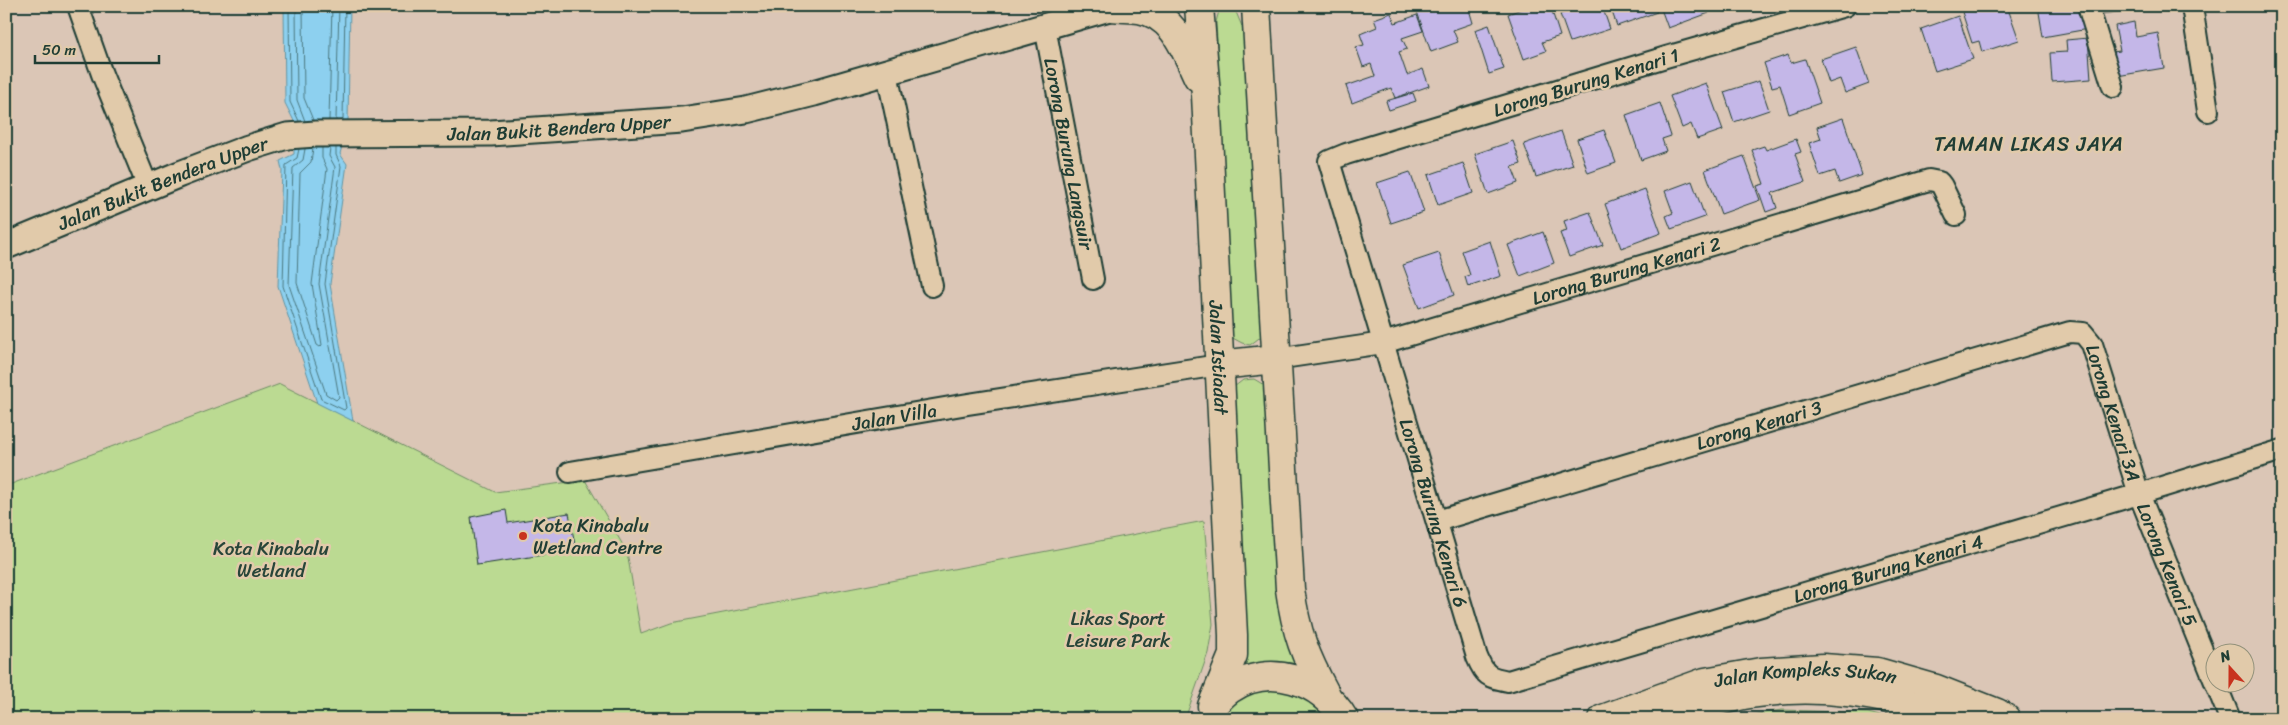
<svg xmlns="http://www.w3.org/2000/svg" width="2288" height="725" viewBox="0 0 2288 725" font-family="Sriracha,sans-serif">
<rect width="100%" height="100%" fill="#dbc6b6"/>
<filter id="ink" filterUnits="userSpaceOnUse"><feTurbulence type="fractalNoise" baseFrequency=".02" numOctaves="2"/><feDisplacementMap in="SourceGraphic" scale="10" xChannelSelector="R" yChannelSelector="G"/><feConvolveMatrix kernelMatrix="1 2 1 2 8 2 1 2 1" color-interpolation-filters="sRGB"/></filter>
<g filter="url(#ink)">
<!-- green -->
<path fill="#bbda92" stroke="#6d8c63" d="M 1227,7 L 1236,12 L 1246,36 L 1263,335 L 1250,345 L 1242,343 L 1229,336 L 1219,227 L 1224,167 L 1216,22 L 1219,11 Z
M 1254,379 L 1264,385 L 1301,671 L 1240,672 L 1234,387 L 1243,380 Z
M 280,384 L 495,492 L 585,480 L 627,552 L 641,634 L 671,623 L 1204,521 L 1213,624 L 1208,653 L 1185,719 L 6,719 L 6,486 Z
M 1283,683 L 1334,719 L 1212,719 L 1232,696 Z
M 1782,710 L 1868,713 L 1892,719 L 1726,719 Z"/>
<!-- water -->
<path fill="#8dd0ef" stroke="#6195a4" d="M 284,6 L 350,6 L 348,121 L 340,154 L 347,164 L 330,284 L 353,421 L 317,403 L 278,286 L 282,170 L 280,161 L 294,154 L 294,121 L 285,103 Z"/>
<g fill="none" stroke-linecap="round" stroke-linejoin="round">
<!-- shore -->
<path stroke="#4b787f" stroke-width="1" d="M 289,6 L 290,102 L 299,121
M 296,6 L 297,100 L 305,121
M 303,6 L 304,98 L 313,120
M 329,120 L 332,6
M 336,120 L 339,6
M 343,120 L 345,6
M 313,148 L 311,162 L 300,173 L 297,283 L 317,345 L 320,347 L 322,345 L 312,284 L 327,169 L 322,158 L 322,148
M 299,149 L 297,158 L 286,165 L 283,286 L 321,399 L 344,410 L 346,408 L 325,284 L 341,166 L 336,155 L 336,148
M 305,149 L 303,160 L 293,168 L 289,285 L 326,394 L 336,400 L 339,397 L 319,284 L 335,167 L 329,156 L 330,148"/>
</g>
<!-- building -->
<path fill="#c4b7e8" stroke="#1f3d34" d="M 1415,6 L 1468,6 L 1473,23 L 1453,30 L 1458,42 L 1431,52 Z
M 1529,6 L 1537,6 L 1539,12 L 1551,8 L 1560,36 L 1542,42 L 1546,51 L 1524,59 L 1508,14 Z
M 1584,6 L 1602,6 L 1610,29 L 1570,42 L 1560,14 Z
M 1610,6 L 1655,6 L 1657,12 L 1617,26 Z
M 1660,6 L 1706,6 L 1709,13 L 1668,28 Z
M 1978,6 L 2007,6 L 2019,40 L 1982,52 L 1979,41 L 1972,43 L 1962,12 Z
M 2038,6 L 2085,6 L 2088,29 L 2043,37 Z
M 2098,6 L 2148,6 L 2148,9 L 2099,14 Z
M 1391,13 L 1395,23 L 1417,15 L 1423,31 L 1402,38 L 1407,49 L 1399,52 L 1407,75 L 1423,69 L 1429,86 L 1395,98 L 1391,88 L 1352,103 L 1346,86 L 1375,76 L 1371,64 L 1363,67 L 1356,47 L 1364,45 L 1360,34 L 1377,27 L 1374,19 Z
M 1958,16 L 1973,59 L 1935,71 L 1921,29 Z
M 2134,22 L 2136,37 L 2158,33 L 2164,68 L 2117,76 L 2113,52 L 2120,51 L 2115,26 Z
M 1489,25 L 1504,69 L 1489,74 L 1475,30 Z
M 2088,38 L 2091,79 L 2052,82 L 2050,53 L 2067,52 L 2066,40 Z
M 1856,47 L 1869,84 L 1845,93 L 1840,79 L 1829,83 L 1821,59 Z
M 1788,55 L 1791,63 L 1805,59 L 1820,103 L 1789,114 L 1780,85 L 1772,87 L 1764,63 Z
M 1759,81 L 1769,110 L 1734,122 L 1724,92 Z
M 1706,83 L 1723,130 L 1697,139 L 1691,124 L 1682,128 L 1670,96 Z
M 1413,93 L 1416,101 L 1389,110 L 1386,101 Z
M 1660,103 L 1671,136 L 1662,139 L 1666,151 L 1641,160 L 1626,115 Z
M 1843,118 L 1862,175 L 1839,183 L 1835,171 L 1820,176 L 1809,143 L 1821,139 L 1817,127 Z
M 1604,130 L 1616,163 L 1588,173 L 1577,139 Z
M 1561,131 L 1573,165 L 1536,177 L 1524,144 Z
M 1796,139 L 1801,152 L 1795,154 L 1805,182 L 1772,193 L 1777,208 L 1766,212 L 1757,186 L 1764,184 L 1752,150 L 1764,146 L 1766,150 Z
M 1513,141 L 1521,164 L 1512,167 L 1518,183 L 1488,194 L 1475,154 Z
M 1744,156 L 1760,200 L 1721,214 L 1705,170 Z
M 1463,163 L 1473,193 L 1438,205 L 1428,175 Z
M 1410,172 L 1424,212 L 1391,223 L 1377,183 Z
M 1692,181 L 1705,217 L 1671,229 L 1666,216 L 1673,213 L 1665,191 Z
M 1645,189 L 1661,233 L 1621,248 L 1605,204 Z
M 1590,212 L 1603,245 L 1569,257 L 1560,233 L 1567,231 L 1564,221 Z
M 1543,232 L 1554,263 L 1520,276 L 1508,245 Z
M 1490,241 L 1501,276 L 1468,287 L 1465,277 L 1470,275 L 1462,251 Z
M 1439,253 L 1454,295 L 1419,308 L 1403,265 Z
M 506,510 L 508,523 L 569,513 L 576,550 L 477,565 L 471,517 Z"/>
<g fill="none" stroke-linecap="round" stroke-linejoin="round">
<!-- minor casing -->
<g stroke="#1f3d34" stroke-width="24">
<g id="minor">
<path d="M 78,6 L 102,74 L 148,187"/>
<path id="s1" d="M 1845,6 L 1666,57 L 1346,154 L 1329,161 L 1477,657 C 1485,676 1488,677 1508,681 L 2139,494 L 2282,450"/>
<path d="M 2088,6 L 2113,87"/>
<path d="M 2192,6 L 2208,111"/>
<path id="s2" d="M 1045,27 L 1093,279"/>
<path d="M 887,73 L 932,286"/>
<path id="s3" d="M 1276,359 L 1383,343 L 1929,180 L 1939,182 L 1942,186 L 1956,215"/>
<path id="s4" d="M 570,472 L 968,404 L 1219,365"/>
<path id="s5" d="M 1437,521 L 2070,332 L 2083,333 L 2092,344 L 2139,494 L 2230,719"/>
</g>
</g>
<!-- tertiary casing -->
<g stroke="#1f3d34" stroke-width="29">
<g id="tertiary">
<path id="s6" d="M 6,246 L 180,174 L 248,148 L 287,136 L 316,134 L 491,133 L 682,120 L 746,110 L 814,93 L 1116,6"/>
</g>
</g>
<!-- secondary casing -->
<g stroke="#1f3d34" stroke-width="31">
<g id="secondary">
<path id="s7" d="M 1199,6 L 1206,95 L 1233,635 L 1233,655 L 1212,706"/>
<path d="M 1256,6 L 1290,589 C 1296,633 1305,656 1326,695"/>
<path d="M 1112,7 C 1121,8 1130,8 1139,9 C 1174,15 1185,50 1198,77"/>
<path d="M 1219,365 L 1276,359"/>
<path d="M 1213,705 C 1218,700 1224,693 1230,689 C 1270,662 1321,680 1344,719"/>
<path id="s8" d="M 1603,719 L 1705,682 L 1761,672 L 1823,668 L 1877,672 L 1936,689 L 1997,713 L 2006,719"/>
<path d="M 1659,719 C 1689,710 1719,699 1750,694 C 1818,683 1888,693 1952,719"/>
</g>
</g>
<!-- minor -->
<use href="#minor" stroke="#e1caaa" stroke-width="20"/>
<!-- tertiary -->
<use href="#tertiary" stroke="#e1caaa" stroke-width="25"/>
<!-- secondary -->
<use href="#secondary" stroke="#e1caaa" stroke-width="28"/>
</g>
</g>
<!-- markers -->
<circle fill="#c8321e" stroke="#e1caaa" stroke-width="2" cx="523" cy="536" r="5"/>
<g text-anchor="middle" stroke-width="5" stroke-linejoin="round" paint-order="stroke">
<!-- street labels -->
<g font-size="19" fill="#1f3d34" stroke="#e1caaa">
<text transform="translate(1586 82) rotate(-17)" y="7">Lorong Burung Kenari 1</text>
<text dy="7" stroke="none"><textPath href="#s6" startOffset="574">Jalan Bukit Bendera Upper</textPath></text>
<text dy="7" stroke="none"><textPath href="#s2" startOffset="129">Lorong Burung Langsuir</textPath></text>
<text dy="7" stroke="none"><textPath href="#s6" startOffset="169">Jalan Bukit Bendera Upper</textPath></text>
<text dy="7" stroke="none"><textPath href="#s3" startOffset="362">Lorong Burung Kenari 2</textPath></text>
<text dy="7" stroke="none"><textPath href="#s7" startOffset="352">Jalan Istiadat</textPath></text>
<text dy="7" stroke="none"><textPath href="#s5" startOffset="760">Lorong Kenari 3A</textPath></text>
<text dy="7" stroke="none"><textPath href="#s4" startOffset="329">Jalan Villa</textPath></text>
<text dy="7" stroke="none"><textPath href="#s5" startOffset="336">Lorong Kenari 3</textPath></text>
<text dy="7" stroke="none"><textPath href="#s1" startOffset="906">Lorong Burung Kenari 6</textPath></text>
<text dy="7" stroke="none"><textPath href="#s5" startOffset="921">Lorong Kenari 5</textPath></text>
<text dy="7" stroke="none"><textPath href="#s1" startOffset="1495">Lorong Burung Kenari 4</textPath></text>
<text dy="7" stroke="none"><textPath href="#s8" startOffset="210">Jalan Kompleks Sukan</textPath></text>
</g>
<!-- poi labels -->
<g font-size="19" fill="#1f3d34" stroke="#e1caaa" text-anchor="start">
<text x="533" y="532">Kota Kinabalu<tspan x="533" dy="22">Wetland Centre</tspan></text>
</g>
<!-- park labels -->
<g font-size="19" fill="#274539" stroke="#e1caaa">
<text x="271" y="555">Kota Kinabalu<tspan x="271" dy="22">Wetland</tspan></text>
<text x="1118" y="625">Likas Sport<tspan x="1118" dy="22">Leisure Park</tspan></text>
</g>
<!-- neighbourhood labels -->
<g font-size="20" letter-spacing="1" fill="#1f3d34" stroke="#e1caaa">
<text x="2029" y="151">TAMAN LIKAS JAYA</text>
</g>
</g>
<!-- margin -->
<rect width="2288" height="725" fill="none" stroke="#e1caaa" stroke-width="25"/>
<rect x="12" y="12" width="2263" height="700" fill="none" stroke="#1f3d34" stroke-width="2" filter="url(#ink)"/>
<!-- north arrow -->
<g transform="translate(2230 668) rotate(339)"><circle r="24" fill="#e1caaa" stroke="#93927b"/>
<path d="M0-4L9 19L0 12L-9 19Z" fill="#c8321e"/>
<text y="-8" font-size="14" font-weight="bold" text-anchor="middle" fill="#1f3d34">N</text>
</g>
<!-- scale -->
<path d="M35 55v8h124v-8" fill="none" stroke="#1f3d34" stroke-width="2.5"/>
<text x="42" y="55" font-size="15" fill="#1f3d34" stroke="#e1caaa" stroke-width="4" paint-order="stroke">50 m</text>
</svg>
